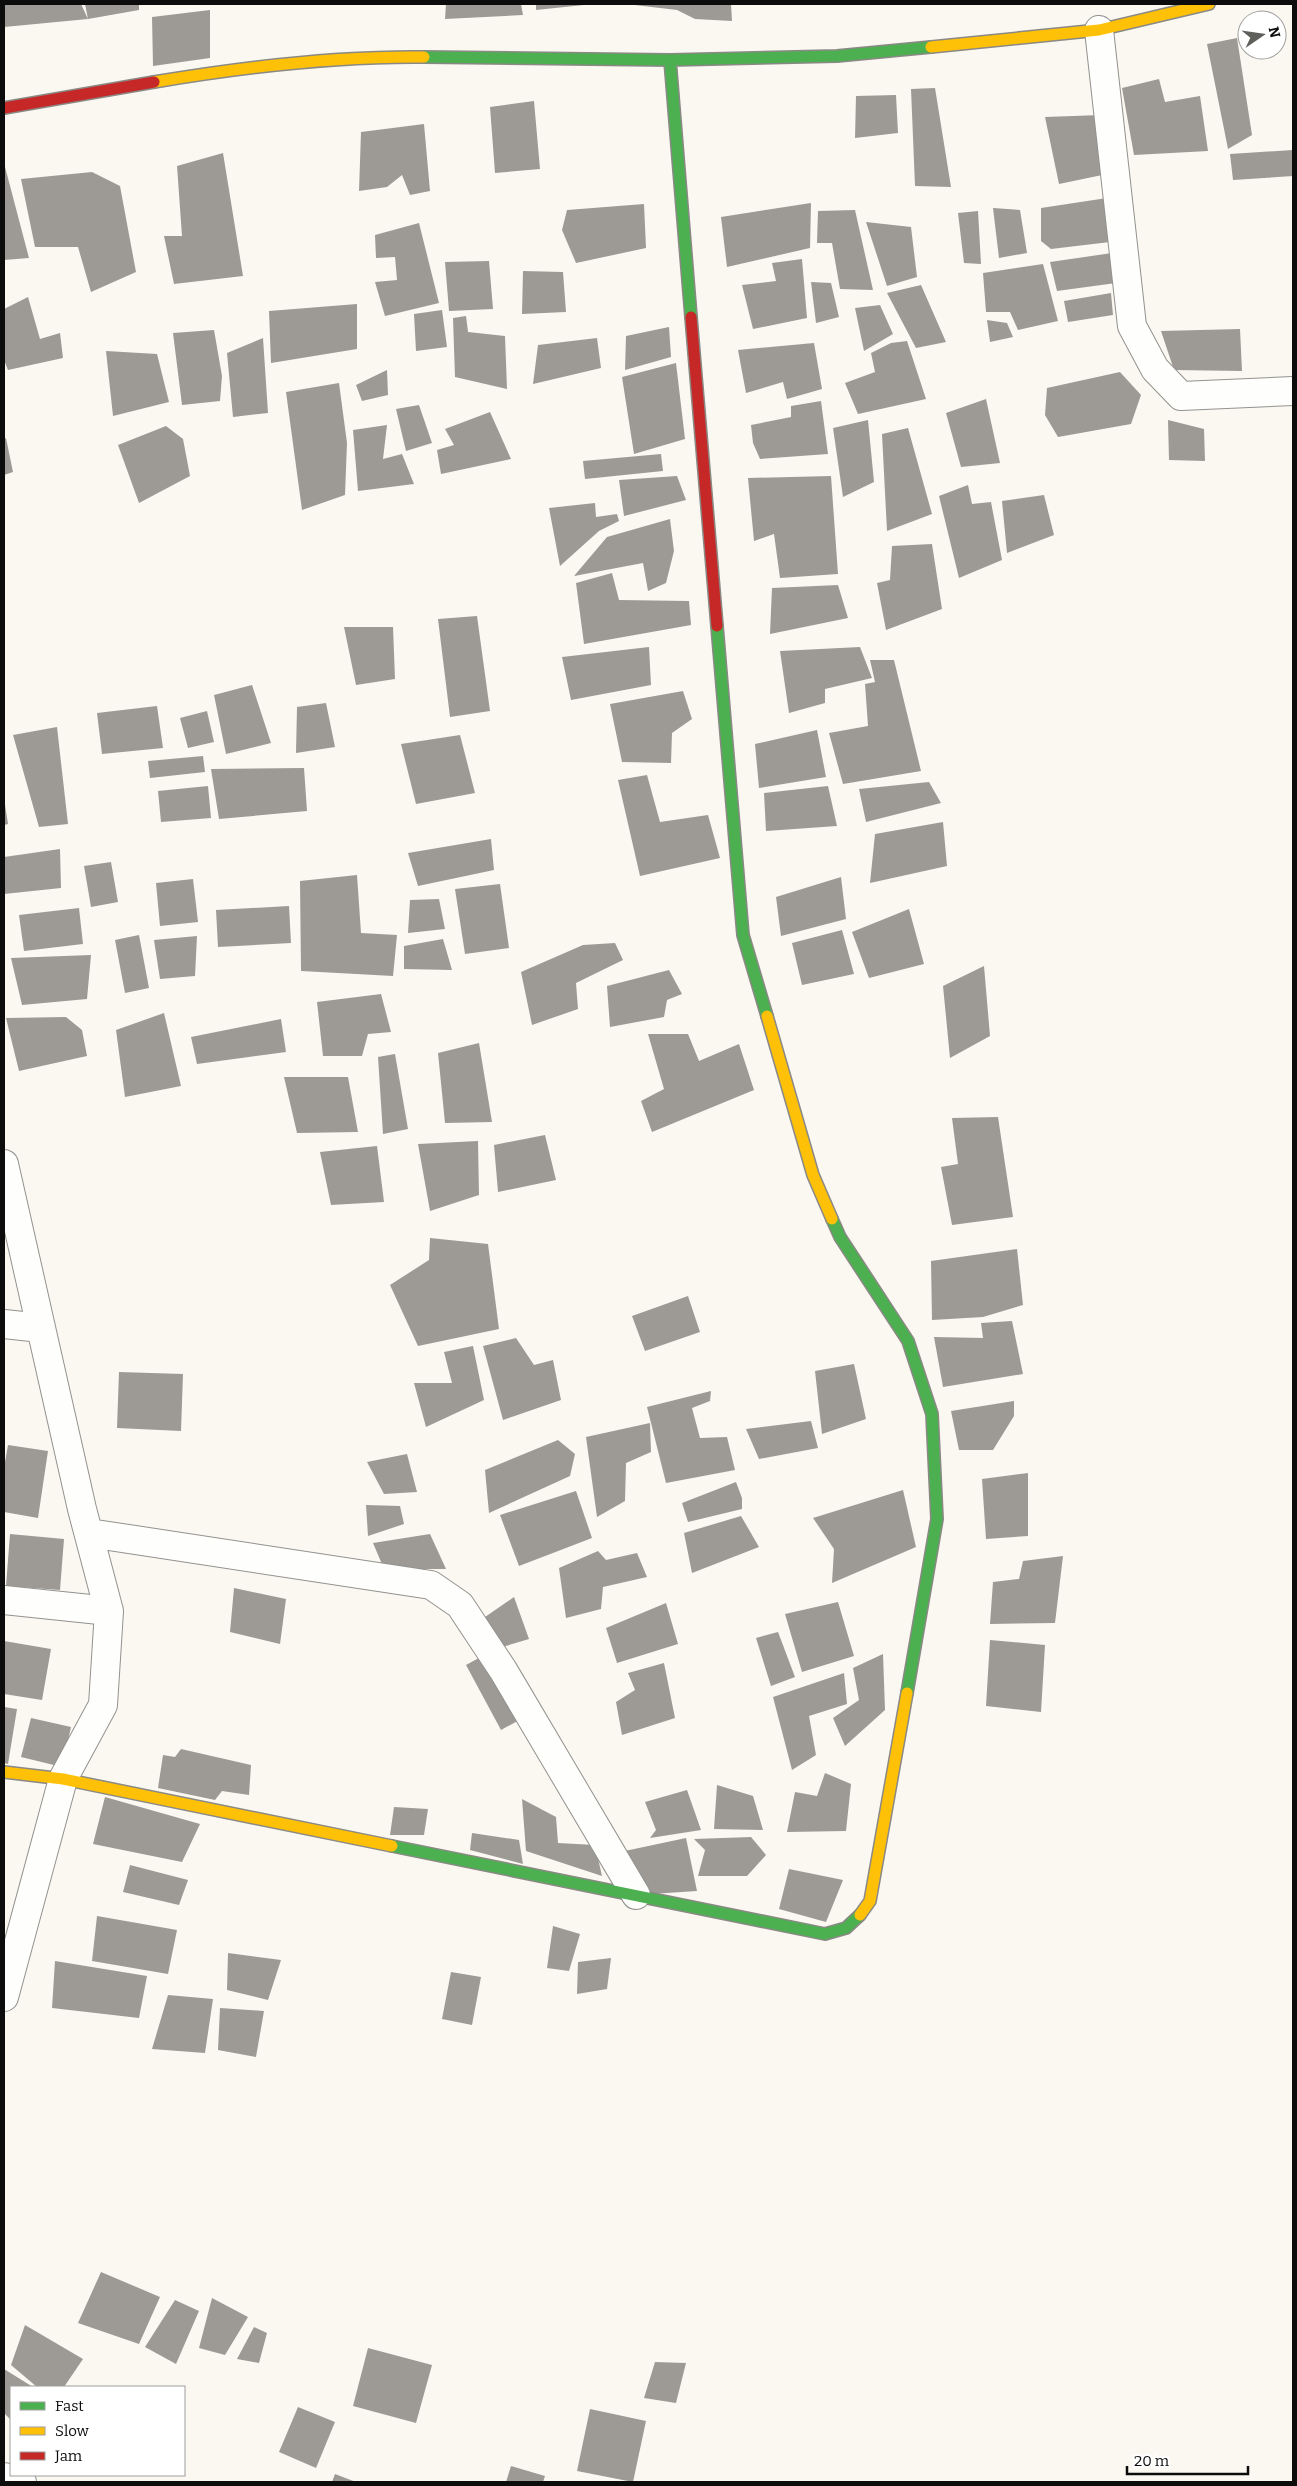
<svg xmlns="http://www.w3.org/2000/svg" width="1297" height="2486" viewBox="0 0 1297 2486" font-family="Bitter,serif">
<rect width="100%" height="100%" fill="#faf8f0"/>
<!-- building -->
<path fill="#9d9a96" d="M 4,4 L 81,4 L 88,19 L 4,27 Z
M 85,4 L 139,4 L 139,10 L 88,19 Z
M 446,4 L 521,4 L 523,15 L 445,19 Z
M 536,4 L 584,4 L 584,5 L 536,10 Z
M 626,4 L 731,4 L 732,21 L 695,19 L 677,10 Z
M 210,10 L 210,58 L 153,66 L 152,17 Z
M 1237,38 L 1252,135 L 1228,149 L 1207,44 Z
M 1159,79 L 1165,102 L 1200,96 L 1208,151 L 1134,155 L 1122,88 Z
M 935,88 L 951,187 L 915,186 L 911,89 Z
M 896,95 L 898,133 L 855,138 L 856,96 Z
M 534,101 L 540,169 L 495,173 L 490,107 Z
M 1101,115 L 1107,174 L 1059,184 L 1045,117 Z
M 424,124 L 430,191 L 410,195 L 402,175 L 387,187 L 359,191 L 361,132 Z
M 1293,150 L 1293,176 L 1233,180 L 1230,154 Z
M 223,153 L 243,276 L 174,284 L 164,236 L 182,236 L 177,166 Z
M 4,163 L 29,258 L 4,260 Z
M 92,172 L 120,186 L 136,272 L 91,292 L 78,247 L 35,247 L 21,179 Z
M 1107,198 L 1110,242 L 1051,249 L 1041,241 L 1041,208 Z
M 811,203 L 810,248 L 727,267 L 721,217 Z
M 644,204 L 646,248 L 576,263 L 562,230 L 567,210 Z
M 993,208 L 1020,210 L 1027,253 L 999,258 Z
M 855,210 L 873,290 L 840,289 L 832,243 L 817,243 L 818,211 Z
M 978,211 L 981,264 L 964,263 L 958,213 Z
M 866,222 L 911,227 L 917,277 L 887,286 Z
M 419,223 L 439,303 L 385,316 L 375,282 L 397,280 L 395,257 L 376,258 L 375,235 Z
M 1112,253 L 1116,283 L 1057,291 L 1050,262 Z
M 802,259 L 807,318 L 753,329 L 742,285 L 776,281 L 772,263 Z
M 489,261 L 493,309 L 449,311 L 445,262 Z
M 1043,264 L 1058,321 L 1018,330 L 1010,312 L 986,312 L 983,273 Z
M 523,271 L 563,272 L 566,312 L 522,314 Z
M 811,282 L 831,283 L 839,317 L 816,323 Z
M 921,285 L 946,342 L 916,348 L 887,293 Z
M 1111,293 L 1113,315 L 1068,322 L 1064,301 Z
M 28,297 L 40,339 L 60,333 L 63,358 L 8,370 L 4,360 L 4,309 Z
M 357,304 L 357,349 L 271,363 L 269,311 Z
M 880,305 L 893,334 L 864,351 L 855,308 Z
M 442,310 L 447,347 L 416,351 L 414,314 Z
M 466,316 L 468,332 L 505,336 L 507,389 L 455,377 L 453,318 Z
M 987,320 L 1007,323 L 1013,337 L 990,342 Z
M 669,327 L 671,357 L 625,370 L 626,336 Z
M 1240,329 L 1242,371 L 1174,370 L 1161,331 Z
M 214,330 L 222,376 L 220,401 L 182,405 L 173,333 Z
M 263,338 L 268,413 L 233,417 L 227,353 Z
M 597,338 L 601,368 L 533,384 L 538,345 Z
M 907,341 L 926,399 L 858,414 L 845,383 L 875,372 L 871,353 L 891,343 Z
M 814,343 L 822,389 L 787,399 L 783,382 L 746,393 L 738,350 Z
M 106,351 L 157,354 L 169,402 L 113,416 Z
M 676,363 L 685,439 L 634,454 L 622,377 Z
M 387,370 L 388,395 L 362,401 L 356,385 Z
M 1120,372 L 1141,395 L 1131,424 L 1058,437 L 1045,415 L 1047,388 Z
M 339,383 L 347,443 L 345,495 L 302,510 L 286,392 Z
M 986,399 L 1000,463 L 961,467 L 946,413 Z
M 821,401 L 828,454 L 760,459 L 753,443 L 751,425 L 791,417 L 791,406 Z
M 419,405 L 432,443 L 406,451 L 396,409 Z
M 490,412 L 511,459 L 441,474 L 437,450 L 454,445 L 445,429 Z
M 868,420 L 874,482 L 843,497 L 833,428 Z
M 1168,420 L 1204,429 L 1205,461 L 1169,460 Z
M 387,425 L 383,459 L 402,454 L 414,484 L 358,491 L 353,430 Z
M 166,426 L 183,439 L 190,476 L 139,503 L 118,445 Z
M 908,428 L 932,514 L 887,531 L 882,434 Z
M 6,438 L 13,472 L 4,475 L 4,439 Z
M 661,454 L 663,471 L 585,479 L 583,461 Z
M 677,476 L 686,500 L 624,516 L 619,480 Z
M 831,476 L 838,574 L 780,578 L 774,534 L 754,541 L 748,478 Z
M 968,485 L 972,504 L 991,502 L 1002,560 L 959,578 L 939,496 Z
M 1044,495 L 1054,535 L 1007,553 L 1002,501 Z
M 595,503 L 596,517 L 617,514 L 619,521 L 599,531 L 560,566 L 549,508 Z
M 670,519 L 674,551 L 666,583 L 648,591 L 643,563 L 574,576 L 607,537 Z
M 932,544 L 942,609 L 886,630 L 877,583 L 890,580 L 892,546 Z
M 612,573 L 619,600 L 689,601 L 691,625 L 584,644 L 576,583 Z
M 838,585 L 848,618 L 770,634 L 772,588 Z
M 477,616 L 490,711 L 450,717 L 438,619 Z
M 344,627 L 393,627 L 395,679 L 356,685 Z
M 649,647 L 651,685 L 571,700 L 562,657 Z
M 860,647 L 872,678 L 825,689 L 825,703 L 789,713 L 780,651 Z
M 870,660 L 894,660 L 921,771 L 843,784 L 829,733 L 868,726 L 865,684 L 875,682 Z
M 252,685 L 271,743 L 226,754 L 214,695 Z
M 683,691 L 692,719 L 672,733 L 671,763 L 622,762 L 610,704 Z
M 326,703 L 335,747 L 296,753 L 297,707 Z
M 157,706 L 163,748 L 102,754 L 97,713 Z
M 207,711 L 214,742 L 188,748 L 180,718 Z
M 57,727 L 68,824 L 39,827 L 13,735 Z
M 817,730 L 826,777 L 759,788 L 755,744 Z
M 460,735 L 475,793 L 416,804 L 401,744 Z
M 203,756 L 205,772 L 150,778 L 148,761 Z
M 304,768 L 307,811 L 219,819 L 211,769 Z
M 647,775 L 660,822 L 708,815 L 720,858 L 640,876 L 618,780 Z
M 929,782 L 941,803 L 866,822 L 859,789 Z
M 208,786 L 211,818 L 161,822 L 158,791 Z
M 828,786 L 837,826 L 766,831 L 764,793 Z
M 4,798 L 8,824 L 4,825 Z
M 943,822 L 947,866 L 870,883 L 875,834 Z
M 491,839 L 494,870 L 418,886 L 408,853 Z
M 60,849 L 61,888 L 4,894 L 4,857 Z
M 111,862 L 118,902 L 91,907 L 84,866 Z
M 357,875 L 361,933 L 397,935 L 393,976 L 301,971 L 300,881 Z
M 841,877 L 846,919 L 781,936 L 776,897 Z
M 193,879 L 198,922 L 160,926 L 156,883 Z
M 500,884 L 509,948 L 465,954 L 455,889 Z
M 439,899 L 445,929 L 408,933 L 410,900 Z
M 289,906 L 291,943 L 218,947 L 216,910 Z
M 79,908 L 83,944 L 24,951 L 19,915 Z
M 909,909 L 924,964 L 869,978 L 852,932 Z
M 842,930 L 854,974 L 802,985 L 792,943 Z
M 139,935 L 149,988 L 125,993 L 115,940 Z
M 197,936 L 195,976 L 160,979 L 154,940 Z
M 443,939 L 452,970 L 404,969 L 404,946 Z
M 615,943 L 623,960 L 576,983 L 578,1009 L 532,1025 L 521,972 L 583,945 Z
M 91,955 L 87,999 L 22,1005 L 11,958 Z
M 984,966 L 990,1036 L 950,1058 L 943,986 Z
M 669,970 L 682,994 L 667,1000 L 664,1017 L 610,1027 L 607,986 Z
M 381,994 L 391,1032 L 368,1034 L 362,1056 L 323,1056 L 317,1002 Z
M 164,1013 L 181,1086 L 125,1097 L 116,1030 Z
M 66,1017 L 82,1030 L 87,1056 L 19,1071 L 6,1018 Z
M 281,1019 L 286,1052 L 197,1064 L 191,1037 Z
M 648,1034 L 688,1034 L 699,1061 L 739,1044 L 754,1090 L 652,1132 L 641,1101 L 664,1089 Z
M 479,1043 L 492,1122 L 445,1123 L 438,1053 Z
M 395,1054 L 408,1129 L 383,1134 L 378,1057 Z
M 284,1077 L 348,1077 L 358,1132 L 297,1133 Z
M 998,1117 L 1013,1217 L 952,1225 L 941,1167 L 958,1164 L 952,1118 Z
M 545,1135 L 556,1180 L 498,1192 L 494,1145 Z
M 478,1141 L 479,1195 L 430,1211 L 418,1144 Z
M 377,1146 L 384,1202 L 331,1205 L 320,1152 Z
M 430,1238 L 488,1244 L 499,1329 L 418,1346 L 390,1285 L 429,1260 Z
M 1017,1249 L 1023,1305 L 983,1317 L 932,1320 L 931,1261 Z
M 688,1296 L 700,1332 L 645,1351 L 632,1316 Z
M 1012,1321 L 1023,1374 L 943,1387 L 934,1337 L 983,1338 L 981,1323 Z
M 516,1338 L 534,1365 L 553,1360 L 561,1400 L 503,1420 L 483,1346 Z
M 473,1346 L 484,1400 L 426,1427 L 414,1383 L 452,1383 L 444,1352 Z
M 854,1364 L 866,1419 L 822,1434 L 815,1371 Z
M 119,1372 L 183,1374 L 181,1431 L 117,1428 Z
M 711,1391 L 710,1401 L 692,1408 L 700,1438 L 727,1437 L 735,1470 L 666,1483 L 647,1407 Z
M 1014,1401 L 1014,1416 L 993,1450 L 959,1450 L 951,1411 Z
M 811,1421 L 818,1448 L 759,1459 L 746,1429 Z
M 650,1423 L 651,1452 L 626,1463 L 625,1501 L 597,1517 L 586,1437 Z
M 558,1440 L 575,1454 L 570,1476 L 489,1513 L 485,1470 Z
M 8,1445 L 48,1451 L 38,1518 L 4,1512 L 4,1468 Z
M 407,1454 L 417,1492 L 384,1494 L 367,1462 Z
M 1028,1473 L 1028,1536 L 986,1539 L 982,1479 Z
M 736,1482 L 742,1498 L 742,1509 L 688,1522 L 682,1503 Z
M 903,1490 L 916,1547 L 832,1583 L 834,1549 L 813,1518 Z
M 576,1491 L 592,1538 L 519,1566 L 500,1515 Z
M 366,1505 L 400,1506 L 404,1524 L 368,1536 Z
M 741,1516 L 759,1547 L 692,1573 L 684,1533 Z
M 10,1534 L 64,1539 L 60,1590 L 6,1586 Z
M 430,1534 L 446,1569 L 384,1569 L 373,1543 Z
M 598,1551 L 606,1560 L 637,1553 L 647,1577 L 603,1587 L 601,1609 L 566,1618 L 559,1568 Z
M 1063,1556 L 1055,1623 L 990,1624 L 993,1582 L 1019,1579 L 1023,1561 Z
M 234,1588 L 286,1599 L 280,1644 L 230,1632 Z
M 514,1597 L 529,1639 L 499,1648 L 485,1617 Z
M 838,1602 L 854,1656 L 802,1672 L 785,1614 Z
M 666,1603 L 678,1644 L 617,1663 L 606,1628 Z
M 778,1632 L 795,1677 L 771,1686 L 756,1638 Z
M 990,1640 L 1045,1645 L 1041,1712 L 986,1706 Z
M 4,1641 L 51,1649 L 42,1700 L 4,1694 Z
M 488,1653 L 523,1718 L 501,1730 L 466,1665 Z
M 883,1654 L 885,1710 L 845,1746 L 833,1718 L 859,1700 L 853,1668 Z
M 664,1663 L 675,1718 L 622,1735 L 616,1702 L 635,1690 L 628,1673 Z
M 844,1673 L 847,1704 L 809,1716 L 816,1755 L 792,1770 L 773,1697 Z
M 4,1707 L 17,1709 L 8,1764 L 4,1763 Z
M 31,1718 L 71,1727 L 62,1767 L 21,1757 Z
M 181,1749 L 251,1765 L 249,1795 L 222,1791 L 215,1800 L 158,1788 L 163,1755 L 175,1757 Z
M 825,1773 L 851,1784 L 846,1831 L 787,1832 L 795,1792 L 817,1796 Z
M 717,1785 L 753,1796 L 763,1830 L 714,1829 Z
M 687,1790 L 701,1830 L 650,1838 L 656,1830 L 645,1802 Z
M 105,1797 L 200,1824 L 182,1862 L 93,1844 Z
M 522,1799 L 556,1817 L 558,1843 L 595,1845 L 602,1876 L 526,1851 Z
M 394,1807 L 428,1809 L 424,1835 L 390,1835 Z
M 472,1833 L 519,1840 L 523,1864 L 470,1850 Z
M 751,1837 L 766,1855 L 747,1876 L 698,1876 L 705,1850 L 694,1839 Z
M 686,1838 L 697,1891 L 636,1895 L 620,1852 Z
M 130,1865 L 188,1880 L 179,1905 L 123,1892 Z
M 789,1869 L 843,1880 L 826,1922 L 779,1909 Z
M 97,1916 L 177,1930 L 168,1974 L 92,1961 Z
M 553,1926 L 580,1934 L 569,1971 L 547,1968 Z
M 228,1953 L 281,1960 L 268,2000 L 227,1990 Z
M 611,1958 L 607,1989 L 577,1994 L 578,1962 Z
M 55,1961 L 147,1976 L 139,2018 L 52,2008 Z
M 451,1972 L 481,1977 L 472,2025 L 442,2019 Z
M 168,1995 L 213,1999 L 205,2053 L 152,2049 Z
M 220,2008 L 264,2011 L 256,2057 L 218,2050 Z
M 101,2272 L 160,2297 L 139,2344 L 78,2323 Z
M 212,2298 L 248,2317 L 225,2355 L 199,2348 Z
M 175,2300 L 199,2311 L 176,2364 L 145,2347 Z
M 25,2325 L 83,2359 L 64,2387 L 37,2387 L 11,2365 Z
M 254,2327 L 267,2333 L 259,2363 L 237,2359 Z
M 368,2348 L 432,2365 L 416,2423 L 353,2406 Z
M 655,2362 L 686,2363 L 676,2403 L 644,2398 Z
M 4,2369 L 33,2387 L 11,2387 L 11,2420 L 4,2413 Z
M 298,2407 L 335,2422 L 316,2468 L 279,2452 Z
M 590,2409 L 646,2421 L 633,2482 L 577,2471 Z
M 511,2466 L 545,2476 L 543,2482 L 506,2482 Z
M 335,2474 L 356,2482 L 332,2482 Z"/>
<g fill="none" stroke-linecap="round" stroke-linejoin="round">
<!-- street casing -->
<g stroke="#93928f" stroke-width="30">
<path id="street" d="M 1099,30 L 1132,326 L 1155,369 L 1181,396 L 1293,391
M 4,1164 L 82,1509 L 109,1611 L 103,1705 L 63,1779 L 4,1997
M 4,1324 L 41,1328
M 89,1533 L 431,1585 L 460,1605 L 503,1670 L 636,1895
M 4,1600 L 109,1611
M 4,2477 L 22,2482"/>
</g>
<!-- fast casing -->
<g stroke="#8a8985" stroke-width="14">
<path id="fast" d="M 424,57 L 670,60 L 837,56 L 931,47
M 670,60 L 691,317
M 717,626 L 743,935 L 767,1016
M 832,1219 L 840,1237 L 908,1341 L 932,1414 L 937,1519 L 907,1693
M 392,1846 L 825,1934 L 846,1928 L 860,1915"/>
</g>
<!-- slow casing -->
<g stroke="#8a8985" stroke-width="14">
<path id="slow" d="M 931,47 L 1099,30 L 1209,4
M 154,82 C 243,67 334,56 424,57
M 767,1016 L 813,1175 L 832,1219
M 4,1772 L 63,1779 L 392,1846
M 860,1915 L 870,1901 L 907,1693"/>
</g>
<!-- jam casing -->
<g stroke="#8a8985" stroke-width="14">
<path id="jam" d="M 4,108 L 154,82
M 691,317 L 717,626"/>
</g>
<!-- street -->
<use href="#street" stroke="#fefefd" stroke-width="28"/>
<!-- fast -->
<use href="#fast" stroke="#4caf50" stroke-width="11"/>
<!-- slow -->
<use href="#slow" stroke="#ffc107" stroke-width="11"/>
<!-- jam -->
<use href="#jam" stroke="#c62828" stroke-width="11"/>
</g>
<!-- border -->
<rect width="1297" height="2486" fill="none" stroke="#0c0c0c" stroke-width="10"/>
<!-- legend -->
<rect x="10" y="2386" width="175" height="90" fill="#ffffff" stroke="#9e9e9e"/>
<rect x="20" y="2402" width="25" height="8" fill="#4caf50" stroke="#9e9e9e"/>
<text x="55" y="2411" font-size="15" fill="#0c0c0c">Fast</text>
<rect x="20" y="2427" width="25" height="8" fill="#ffc107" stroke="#9e9e9e"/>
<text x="55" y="2436" font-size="15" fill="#0c0c0c">Slow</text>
<rect x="20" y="2452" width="25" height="8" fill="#c62828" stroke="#9e9e9e"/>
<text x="55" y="2461" font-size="15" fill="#0c0c0c">Jam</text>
<!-- north arrow -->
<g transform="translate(1262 35) rotate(77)"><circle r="24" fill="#ffffff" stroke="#9e9e9e"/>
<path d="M0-4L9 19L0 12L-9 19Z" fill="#5f5f5c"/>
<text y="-8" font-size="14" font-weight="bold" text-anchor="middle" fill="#0c0c0c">N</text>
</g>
<!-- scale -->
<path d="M1127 2466v8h121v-8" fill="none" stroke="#0c0c0c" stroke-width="2.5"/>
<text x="1134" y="2466" font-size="15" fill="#0c0c0c" stroke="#ffffff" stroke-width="4" paint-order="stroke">20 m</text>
</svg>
